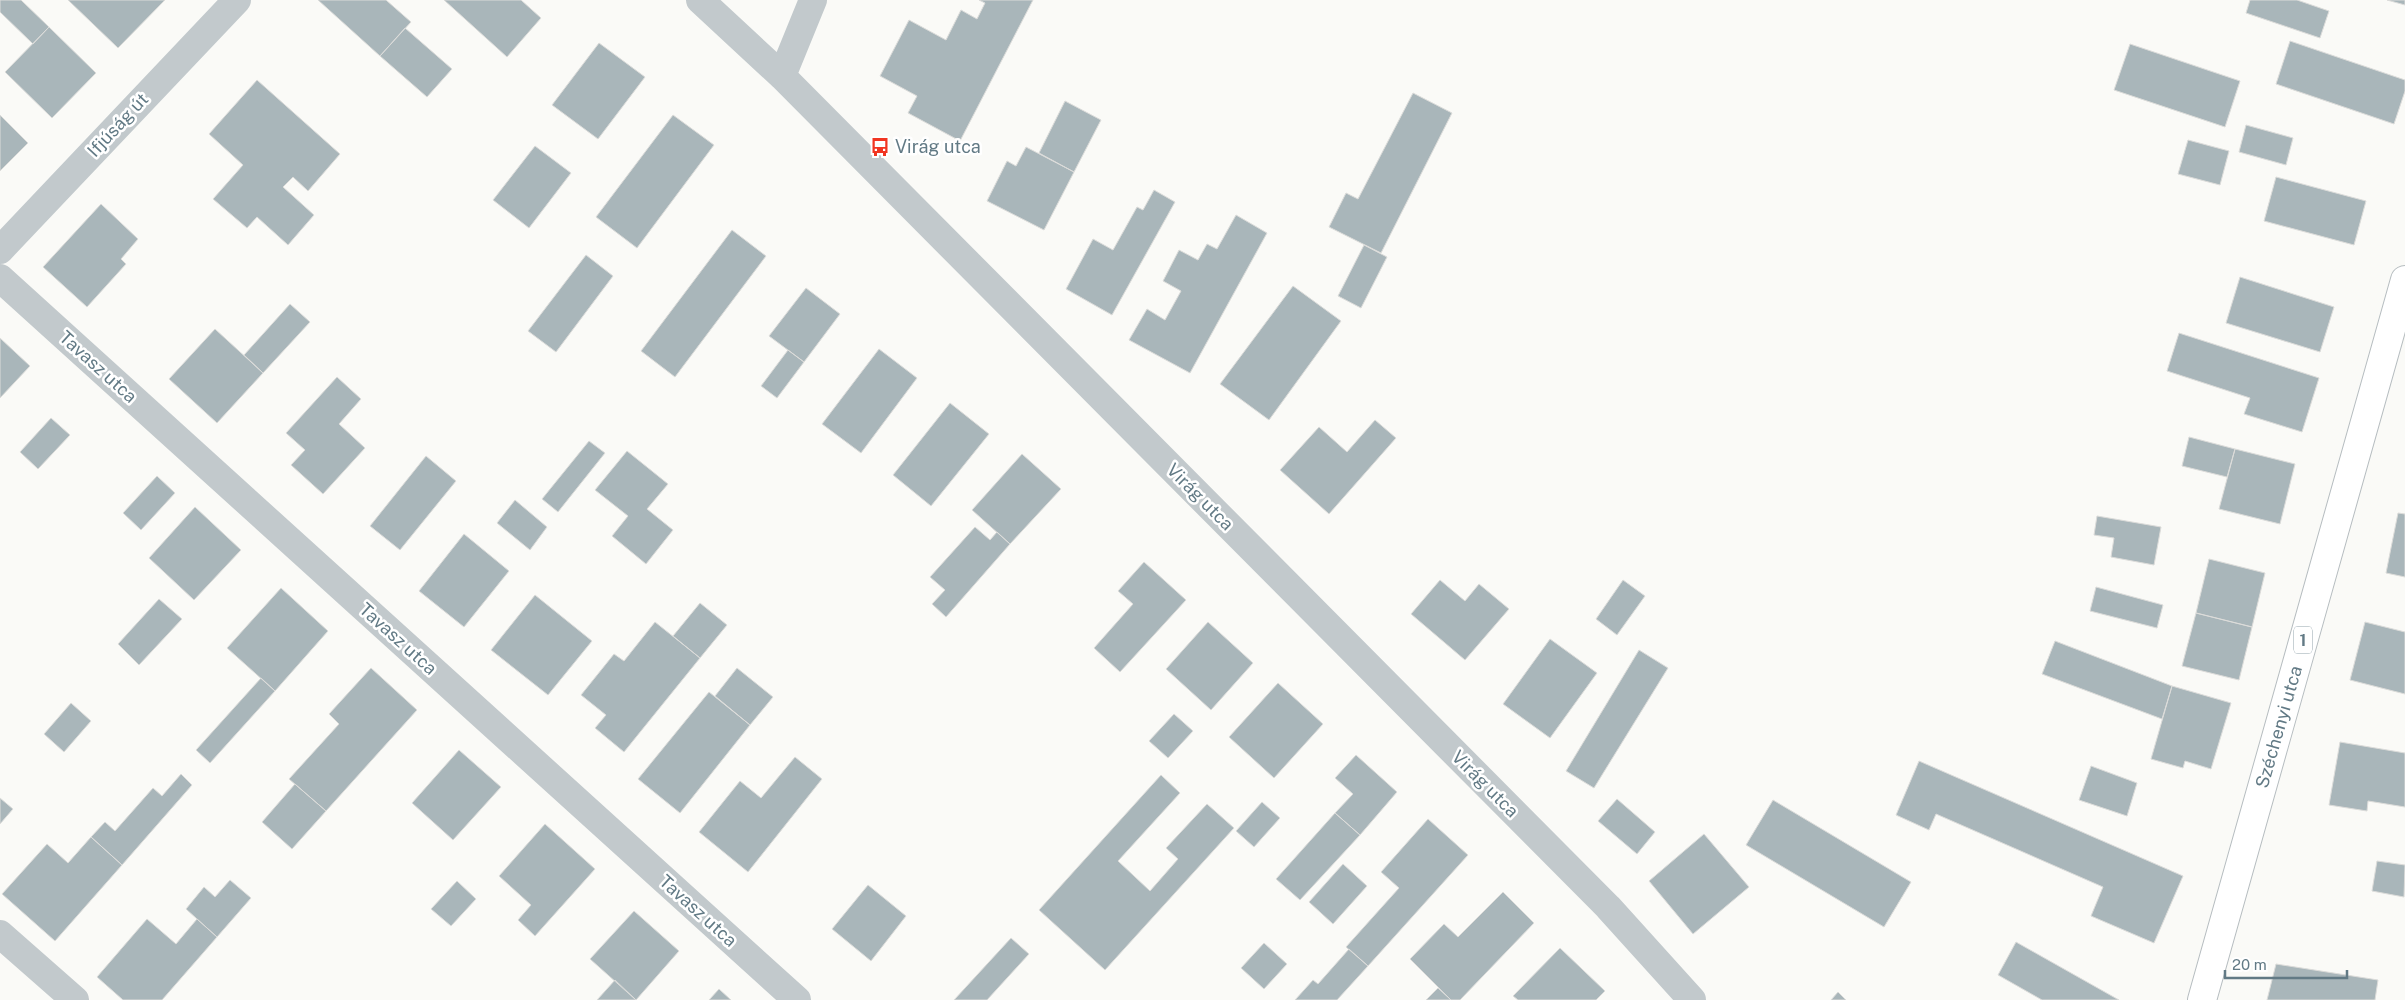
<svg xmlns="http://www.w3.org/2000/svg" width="2405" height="1000" viewBox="0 0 2405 1000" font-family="'Public Sans',sans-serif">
<rect width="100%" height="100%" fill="#fafaf7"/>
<!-- building -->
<path fill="#a9b6ba" stroke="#dcdcda" d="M 0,0 L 21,0 L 49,27 L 33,44 L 0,12 Z
M 68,0 L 165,0 L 118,48 Z
M 318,0 L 386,0 L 411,22 L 380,56 Z
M 444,0 L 521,0 L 541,18 L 507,57 Z
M 979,0 L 1033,0 L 960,141 L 908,113 L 917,96 L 880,76 L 909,20 L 946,40 L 961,10 L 977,19 L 985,3 Z
M 2250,0 L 2297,0 L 2329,11 L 2320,38 L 2246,13 Z
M 2387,0 L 2405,0 L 2405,5 Z
M 49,27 L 96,73 L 52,118 L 5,72 Z
M 405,28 L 452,69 L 427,97 L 380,56 Z
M 2290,41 L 2405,80 L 2405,91 L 2394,124 L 2276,84 Z
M 599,43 L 645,77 L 598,139 L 552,105 Z
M 2130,44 L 2240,81 L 2225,127 L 2114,90 Z
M 257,80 L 340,154 L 308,191 L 293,177 L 283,187 L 314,215 L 288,245 L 257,217 L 247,228 L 213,199 L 243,165 L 209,134 Z
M 1413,93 L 1452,113 L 1381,253 L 1329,227 L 1346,193 L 1358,199 Z
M 1065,101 L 1101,120 L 1074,172 L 1039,153 Z
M 0,115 L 28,143 L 0,171 Z
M 673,115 L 714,145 L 637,248 L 596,217 Z
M 2246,125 L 2293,138 L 2286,165 L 2239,152 Z
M 2188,140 L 2229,151 L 2220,185 L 2178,174 Z
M 535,146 L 571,173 L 529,228 L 493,200 Z
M 1026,147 L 1074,172 L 1044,230 L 987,201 L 1007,161 L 1016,166 Z
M 2276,177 L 2366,201 L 2354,245 L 2264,221 Z
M 1154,190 L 1175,202 L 1112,315 L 1066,289 L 1093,239 L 1113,250 L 1137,207 L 1143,210 Z
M 101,204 L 138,239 L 121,259 L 126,264 L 87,307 L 43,267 Z
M 1236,215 L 1267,233 L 1190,373 L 1129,340 L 1147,309 L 1165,320 L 1181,291 L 1163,281 L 1179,250 L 1198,260 L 1207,244 L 1217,249 Z
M 732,230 L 766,256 L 675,377 L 641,351 Z
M 1364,245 L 1387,257 L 1361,308 L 1338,296 Z
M 586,255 L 613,276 L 556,352 L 528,331 Z
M 2240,277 L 2334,307 L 2320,352 L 2226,323 Z
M 1293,286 L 1341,321 L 1269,420 L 1220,384 Z
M 806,288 L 840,314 L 804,362 L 769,336 Z
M 290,304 L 310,322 L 263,373 L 244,355 Z
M 215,329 L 263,373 L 217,423 L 169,379 Z
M 2179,333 L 2319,378 L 2302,432 L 2244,414 L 2250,398 L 2167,371 Z
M 0,338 L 30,366 L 0,398 Z
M 879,349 L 917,378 L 861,453 L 822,424 Z
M 788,350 L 804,362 L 777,398 L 761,386 Z
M 337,377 L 361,399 L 339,424 L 365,448 L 323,494 L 291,465 L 305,450 L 286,433 Z
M 950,403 L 989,434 L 931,506 L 893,475 Z
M 51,418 L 70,435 L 38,469 L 20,452 Z
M 1375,420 L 1396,438 L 1329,514 L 1280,470 L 1319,427 L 1347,452 Z
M 2189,437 L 2235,449 L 2227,477 L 2182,466 Z
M 589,441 L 605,453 L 558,512 L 542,499 Z
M 2235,449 L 2295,464 L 2280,524 L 2219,509 Z
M 627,451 L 668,484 L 647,509 L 673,530 L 646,564 L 612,536 L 628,516 L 595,490 Z
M 1022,454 L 1061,489 L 1010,544 L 972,510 Z
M 426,456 L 456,481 L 400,550 L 370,526 Z
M 157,476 L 175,493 L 141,530 L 123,513 Z
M 515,500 L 547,527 L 530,550 L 497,523 Z
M 195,507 L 241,550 L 194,600 L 149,558 Z
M 2398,513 L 2405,514 L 2405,577 L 2386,573 Z
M 2097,516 L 2161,527 L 2154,565 L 2111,557 L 2114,538 L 2094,535 Z
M 975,527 L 990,540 L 997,532 L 1010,544 L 946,617 L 932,604 L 945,590 L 930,577 Z
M 464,534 L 509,571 L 464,627 L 419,591 Z
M 2209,559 L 2265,573 L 2252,627 L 2196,613 Z
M 1144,562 L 1186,600 L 1120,672 L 1094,648 L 1133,604 L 1118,591 Z
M 1440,580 L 1465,601 L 1479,584 L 1509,609 L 1465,660 L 1411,614 Z
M 1623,580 L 1645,596 L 1617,635 L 1596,619 Z
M 2096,587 L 2163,605 L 2157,628 L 2090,611 Z
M 281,588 L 328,631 L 275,691 L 227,648 Z
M 535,595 L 592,641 L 548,695 L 491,650 Z
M 159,599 L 182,619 L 139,665 L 118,644 Z
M 700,603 L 727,625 L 700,658 L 673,636 Z
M 2196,613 L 2252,627 L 2239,680 L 2182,666 Z
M 655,622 L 700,658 L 624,752 L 595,728 L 606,715 L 581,695 L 614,654 L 624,661 Z
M 1208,622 L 1253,663 L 1211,710 L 1166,669 Z
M 2365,622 L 2405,632 L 2405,694 L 2350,680 Z
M 1550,639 L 1597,673 L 1550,738 L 1503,704 Z
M 2055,641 L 2172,686 L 2162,719 L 2042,674 Z
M 1639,650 L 1668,668 L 1594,788 L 1566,771 Z
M 371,668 L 417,710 L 326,811 L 289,779 L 339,724 L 329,714 Z
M 737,668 L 773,697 L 750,725 L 715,696 Z
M 261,678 L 275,691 L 210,763 L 196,750 Z
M 1278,683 L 1323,724 L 1274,778 L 1229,737 Z
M 2172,686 L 2231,703 L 2211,769 L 2185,761 L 2183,768 L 2151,759 Z
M 709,692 L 750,725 L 680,813 L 638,779 Z
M 71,703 L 91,721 L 64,752 L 44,734 Z
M 1174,714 L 1193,731 L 1168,758 L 1149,741 Z
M 2340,742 L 2405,753 L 2405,807 L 2368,801 L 2367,811 L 2329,805 Z
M 459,750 L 501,787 L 453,840 L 412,803 Z
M 1356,755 L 1397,792 L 1360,835 L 1335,813 L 1353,794 L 1335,778 Z
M 795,757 L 822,779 L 748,872 L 699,832 L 740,781 L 761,798 Z
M 1919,761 L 2183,876 L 2154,943 L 2091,916 L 2103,887 L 1936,814 L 1929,830 L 1896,815 Z
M 2091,766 L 2137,783 L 2127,816 L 2079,800 Z
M 181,774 L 192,785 L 122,865 L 91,837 L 105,822 L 115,831 L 153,788 L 162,796 Z
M 1161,775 L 1180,793 L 1118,861 L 1150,891 L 1178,859 L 1166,848 L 1207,804 L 1234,828 L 1105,970 L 1039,910 Z
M 295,784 L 326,811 L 292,849 L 262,822 Z
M 0,798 L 13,809 L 0,824 Z
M 1617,799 L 1655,832 L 1637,854 L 1598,821 Z
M 1773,800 L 1911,882 L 1884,927 L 1746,845 Z
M 1262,802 L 1280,818 L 1254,847 L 1236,831 Z
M 1335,813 L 1360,835 L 1300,900 L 1276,879 Z
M 1428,819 L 1468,855 L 1368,966 L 1346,947 L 1399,888 L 1381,872 Z
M 545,824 L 595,869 L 535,936 L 518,920 L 531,905 L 499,876 Z
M 1704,834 L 1749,887 L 1693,934 L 1649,881 Z
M 91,837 L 122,865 L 55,941 L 2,894 L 47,844 L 68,863 Z
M 2377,861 L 2405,865 L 2404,897 L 2372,891 Z
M 1343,864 L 1367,886 L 1333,924 L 1309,902 Z
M 230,880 L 251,898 L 217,937 L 186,909 L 204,887 L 215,897 Z
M 457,881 L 476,899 L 451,926 L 431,909 Z
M 868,885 L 906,916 L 871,961 L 832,929 Z
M 1503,892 L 1534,923 L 1460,1000 L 1451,1000 L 1410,959 L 1444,924 L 1458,937 Z
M 634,911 L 679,951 L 636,1000 L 590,959 Z
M 147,919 L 176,944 L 197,919 L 217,937 L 162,1000 L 123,1000 L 97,977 Z
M 1011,938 L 1029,954 L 987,1000 L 954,1000 Z
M 2016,942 L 2119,1000 L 2042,1000 L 1998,975 Z
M 1264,943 L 1287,964 L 1264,989 L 1241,968 Z
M 1560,948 L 1605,991 L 1596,1000 L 1518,1000 L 1513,996 Z
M 1349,949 L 1368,966 L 1337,1000 L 1295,1000 L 1313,980 L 1318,984 Z
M 2276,964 L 2378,980 L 2375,1000 L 2267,1000 Z
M 615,980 L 636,1000 L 597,1000 Z
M 1438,988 L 1451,1000 L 1426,1000 Z
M 719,989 L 731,1000 L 709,1000 Z
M 1838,992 L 1846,1000 L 1831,1000 Z"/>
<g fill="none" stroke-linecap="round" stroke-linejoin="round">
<!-- primary casing -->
<g stroke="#b6bdc0" stroke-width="30">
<path id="primary" d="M 2202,1000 L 2405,280"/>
</g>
<!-- street -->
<path stroke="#c2c9cc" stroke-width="28" d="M 700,0 L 782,76 L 1608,907 L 1692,1000
M 782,76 L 813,0
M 0,250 L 237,0
M 0,278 L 797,1000
M 0,934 L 75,1000"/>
<!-- primary -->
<use href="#primary" stroke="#fff" stroke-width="28"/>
</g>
<!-- icons -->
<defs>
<g id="bus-bare" transform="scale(1.5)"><path d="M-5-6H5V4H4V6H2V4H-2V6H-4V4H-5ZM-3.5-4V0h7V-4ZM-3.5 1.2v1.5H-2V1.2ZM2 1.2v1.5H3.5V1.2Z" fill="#f13521" stroke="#fff" stroke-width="2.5" paint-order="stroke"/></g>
</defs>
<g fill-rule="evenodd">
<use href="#bus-bare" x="880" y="147"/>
</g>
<g text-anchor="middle" stroke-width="5" stroke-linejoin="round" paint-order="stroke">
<!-- shield labels -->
<rect fill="#fff" stroke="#91a2aa" stroke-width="1" x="2294" y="626.5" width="18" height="27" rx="4"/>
<g font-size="16" font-weight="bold" fill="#627a85">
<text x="2303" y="646">1</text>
</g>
<!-- street labels -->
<g font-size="18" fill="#627a85" stroke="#fff">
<text transform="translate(118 125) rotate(-47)" y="6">Ifjúság út</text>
<text transform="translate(98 367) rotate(42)" y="6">Tavasz utca</text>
<text transform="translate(1200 497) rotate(45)" y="6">Virág utca</text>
<text transform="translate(398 639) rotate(42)" y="6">Tavasz utca</text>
<text transform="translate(2279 727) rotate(-74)" y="6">Széchenyi utca</text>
<text transform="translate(1485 784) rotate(45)" y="6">Virág utca</text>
<text transform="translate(698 911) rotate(42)" y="6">Tavasz utca</text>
</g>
<!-- poi labels -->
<g font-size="18" fill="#627a85" stroke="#fff" text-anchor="start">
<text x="895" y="153">Virág utca</text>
</g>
</g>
<!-- scale -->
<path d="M2225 970v8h122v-8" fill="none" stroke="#627a85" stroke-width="2.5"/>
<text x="2232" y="970" font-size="15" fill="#627a85" stroke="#ffffff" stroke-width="4" paint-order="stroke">20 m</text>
</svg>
